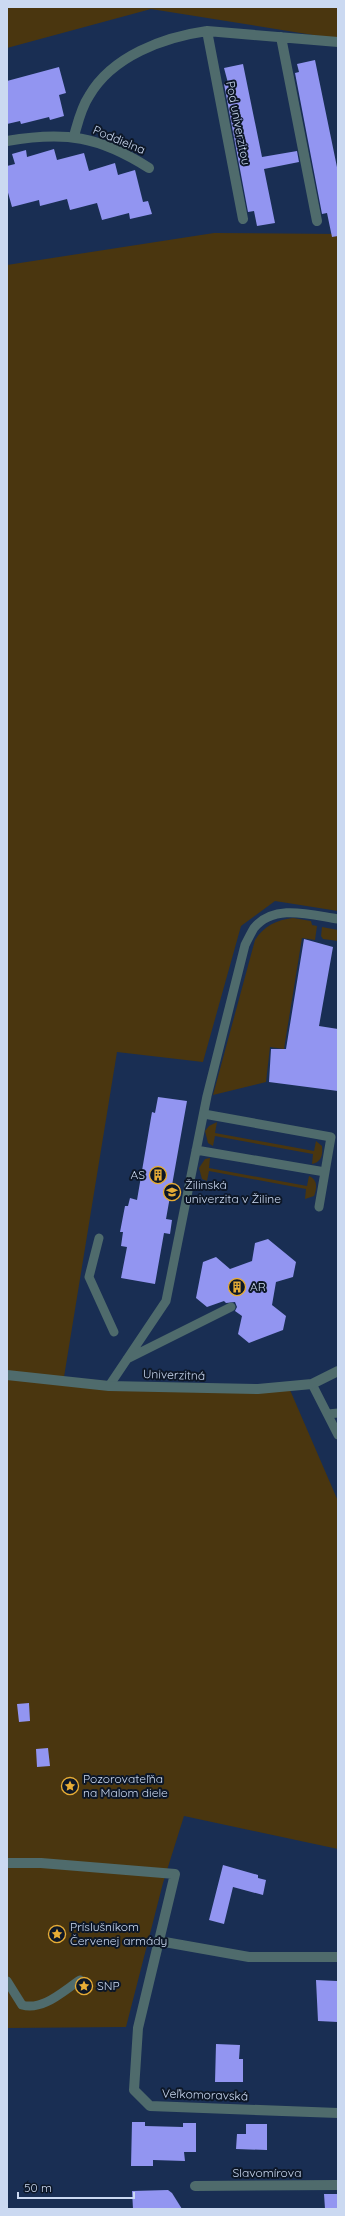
<svg xmlns="http://www.w3.org/2000/svg" width="345" height="2216" viewBox="0 0 345 2216" font-family="Quicksand,sans-serif">
<rect width="100%" height="100%" fill="#192e53"/>
<!-- green -->
<path fill="#4a360f" d="M 7,7 L 338,7 L 338,39 L 151,9 L 7,48 Z
M 214,233 L 338,234 L 338,911 L 275,901 L 241,926 L 203,1062 L 117,1052 L 64,1377 L 190,1389 L 290,1390 L 338,1501 L 338,1849 L 184,1816 L 163,1883 L 126,2027 L 7,2028 L 7,265 Z
M 293,918 L 311,921 L 312,925 L 317,926 L 315,940 L 302,938 L 284,1049 L 270,1047 L 266,1082 L 213,1095 L 255,940 C 264,926 276,920 293,918 Z
M 322,927 L 338,930 L 338,941 L 323,939 L 321,936 Z
M 217,1122 L 215,1133 L 314,1151 L 316,1141 L 322,1146 C 323,1156 321,1162 312,1164 L 313,1154 L 215,1136 L 213,1146 L 208,1143 L 205,1131 L 209,1126 Z
M 210,1158 L 209,1168 L 307,1186 L 309,1176 C 318,1180 317,1188 314,1196 L 305,1199 L 306,1189 L 209,1171 L 207,1181 L 202,1179 L 199,1168 L 205,1159 Z"/>
<!-- building -->
<path fill="#9295f1" d="M 315,60 L 338,172 L 338,236 L 332,237 L 327,213 L 322,214 L 295,73 L 299,72 L 297,64 Z
M 243,64 L 262,157 L 297,151 L 299,162 L 264,169 L 275,223 L 257,226 L 254,211 L 248,212 L 224,84 L 228,83 L 224,68 Z
M 59,67 L 66,93 L 59,95 L 64,116 L 50,120 L 49,117 L 21,124 L 20,121 L 7,124 L 7,81 Z
M 54,149 L 57,160 L 84,153 L 89,171 L 115,163 L 118,175 L 135,170 L 143,202 L 148,201 L 152,214 L 130,219 L 129,213 L 102,220 L 97,203 L 70,210 L 67,199 L 40,206 L 39,200 L 12,207 L 7,189 L 7,166 L 15,164 L 12,154 L 26,150 L 27,157 Z
M 304,939 L 333,947 L 319,1026 L 338,1029 L 338,1091 L 269,1082 L 271,1049 L 286,1049 Z
M 158,1097 L 187,1101 L 166,1219 L 172,1220 L 170,1234 L 164,1233 L 155,1284 L 121,1278 L 127,1247 L 121,1246 L 123,1232 L 120,1232 L 125,1206 L 128,1206 L 130,1198 L 137,1200 L 152,1112 L 155,1113 Z
M 268,1239 L 296,1262 L 293,1277 L 276,1282 L 272,1305 L 286,1316 L 283,1330 L 249,1343 L 238,1334 L 242,1316 L 235,1311 L 237,1307 L 235,1302 L 226,1303 L 224,1301 L 207,1307 L 196,1298 L 203,1262 L 216,1257 L 230,1269 L 252,1261 L 255,1243 Z
M 29,1703 L 30,1721 L 19,1722 L 17,1704 Z
M 48,1748 L 50,1766 L 37,1767 L 36,1749 Z
M 223,1865 L 258,1875 L 258,1878 L 266,1880 L 263,1895 L 233,1887 L 224,1924 L 209,1920 Z
M 316,1980 L 337,1981 L 338,2022 L 318,2021 Z
M 216,2044 L 240,2045 L 239,2059 L 243,2059 L 243,2082 L 215,2082 Z
M 132,2122 L 145,2122 L 145,2126 L 183,2127 L 183,2123 L 196,2123 L 196,2152 L 184,2152 L 185,2161 L 153,2160 L 153,2166 L 131,2166 Z
M 246,2124 L 267,2124 L 267,2150 L 236,2149 L 237,2134 L 246,2134 Z
M 168,2190 L 172,2193 L 182,2209 L 133,2209 L 132,2191 Z
M 324,2194 L 338,2194 L 338,2209 L 325,2209 Z"/>
<g fill="none" stroke-linecap="round" stroke-linejoin="round">
<!-- service -->
<path stroke="#4f6b6c" stroke-width="9" d="M 204,1114 L 331,1137 L 319,1207
M 196,1150 L 325,1172
M 99,1238 L 89,1277 L 114,1332
M 127,1359 L 231,1307
M 312,1384 L 338,1435
M 109,1386 L 166,1301 L 207,1096 L 245,945 C 248,939 251,933 254,928 C 274,903 311,915 338,919
M 328,1414 L 338,1413
M 7,1981 L 22,2005 C 43,2011 63,1991 80,1980"/>
<!-- minor -->
<path stroke="#4f6b6c" stroke-width="10" d="M 207,31 L 243,219
M 281,37 L 317,221
M 74,136 C 78,122 81,108 89,96 C 112,56 164,37 207,31 L 338,42
M 7,141 C 65,131 99,136 149,168
M 7,1375 L 109,1386 L 258,1389 L 312,1384 L 338,1371
M 7,1863 L 41,1863 L 175,1874 L 138,2028 L 134,2090 L 150,2106 L 338,2113
M 159,1941 L 249,1957 L 338,1957
M 195,2186 L 338,2185"/>
</g>
<!-- icons -->
<defs>
<g id="building-ring" transform="scale(0.9)"><circle r="9.5" fill="#0d1727" stroke="#e6ac36" stroke-width="1.5"/><path d="M-4-6H4V6H1V3H-1V6H-4ZM-2.5-4.3h1.7v1.8h-1.7ZM.8-4.3h1.7v1.8H.8ZM-2.5-1h1.7V.8h-1.7ZM.8-1h1.7V.8H.8Z" fill="#e6ac36"/></g>
<g id="university-ring" transform="scale(0.9)"><circle r="9.5" fill="#0d1727" stroke="#e6ac36" stroke-width="1.5"/><path d="M0-5L7-2L0 1L-7-2ZM-4 1L0 2.5L4 1V4Q0 6-4 4Z" fill="#e6ac36"/></g>
<g id="sight-ring" transform="scale(0.9)"><circle r="9.5" fill="#0d1727" stroke="#e6ac36" stroke-width="1.5"/><path d="M0-6L1.8-2.2L6-1.7L2.9 1.2L3.7 5.4L0 3.3L-3.7 5.4L-2.9 1.2L-6-1.7L-1.8-2.2Z" fill="#e6ac36"/></g>
</defs>
<g fill-rule="evenodd">
<use href="#building-ring" x="158" y="1175"/>
<use href="#university-ring" x="172" y="1192"/>
<use href="#building-ring" x="237" y="1287"/>
<use href="#sight-ring" x="70" y="1786"/>
<use href="#sight-ring" x="57" y="1934"/>
<use href="#sight-ring" x="84" y="1986"/>
</g>
<g text-anchor="middle" stroke-width="4" stroke-linejoin="round" paint-order="stroke">
<!-- street labels -->
<g font-size="12" fill="#cbd9f1" stroke="#0d1727">
<text transform="translate(238 123) rotate(79)" y="4">Pod univerzitou</text>
<text transform="translate(119 140) rotate(23)" y="4">Poddielna</text>
<text transform="translate(174 1375) rotate(2)" y="4">Univerzitná</text>
<text transform="translate(205 2095) rotate(2)" y="4">Veľkomoravská</text>
<text x="267" y="2177">Slavomírova</text>
</g>
<!-- poi labels -->
<g font-size="12" fill="#cbd9f1" stroke="#0d1727" text-anchor="start">
<text x="145" y="1179" text-anchor="end">AS</text>
<text x="185" y="1189">Žilinská<tspan x="185" dy="14">univerzita v Žiline</tspan></text>
<text x="250" y="1291">AR</text>
<text x="83" y="1783">Pozorovateľňa<tspan x="83" dy="14">na Malom diele</tspan></text>
<text x="70" y="1931">Príslušníkom<tspan x="70" dy="14">Červenej armády</tspan></text>
<text x="97" y="1990">SNP</text>
</g>
</g>
<!-- border -->
<rect width="345" height="2216" fill="none" stroke="#cbd9f1" stroke-width="16"/>
<!-- scale -->
<path d="M18 2192v6h116v-6" fill="none" stroke="#cbd9f1" stroke-width="2"/>
<text x="24" y="2192" font-size="12" fill="#cbd9f1" stroke="#0d1727" stroke-width="3" paint-order="stroke">50 m</text>
</svg>
